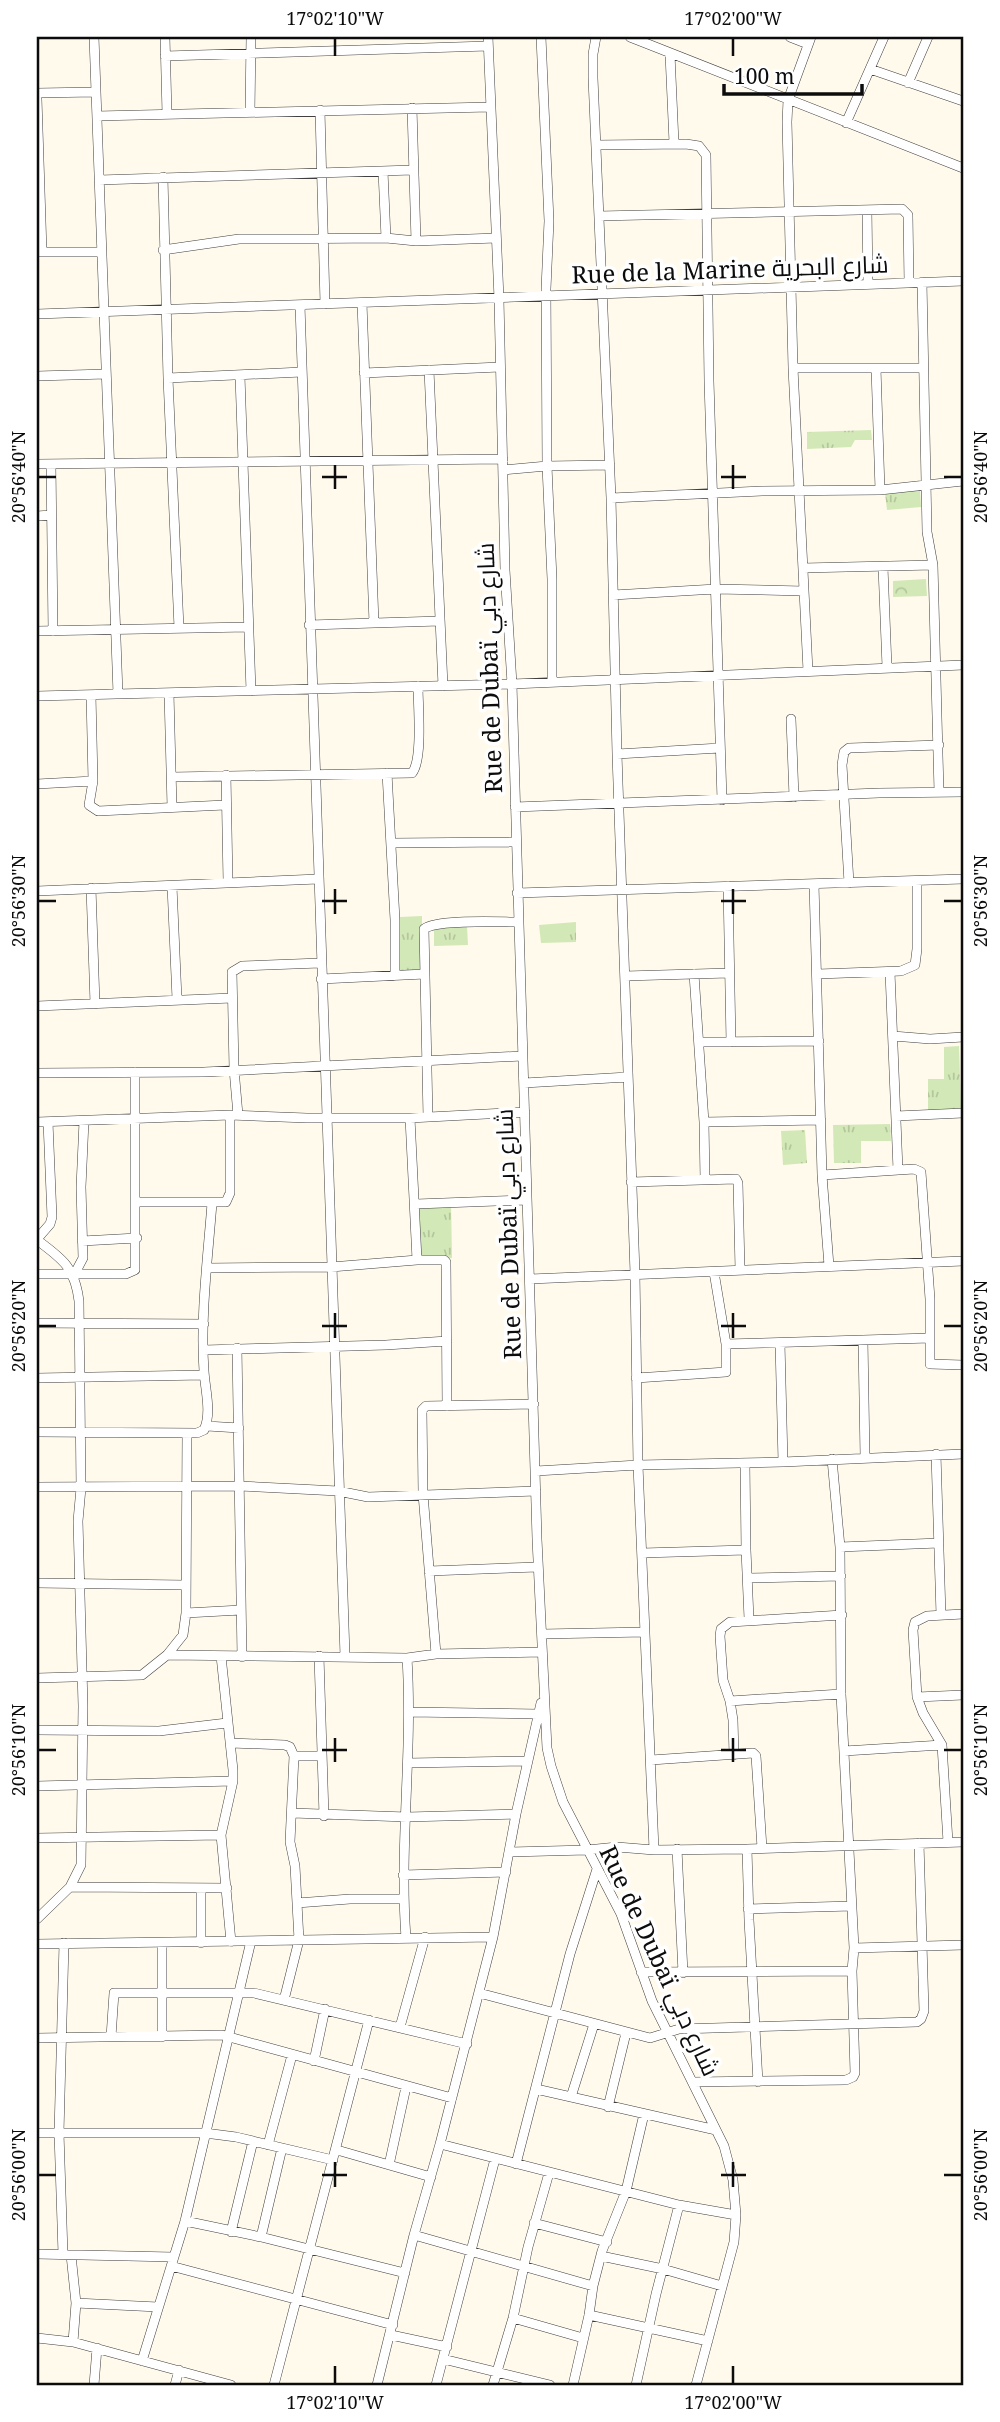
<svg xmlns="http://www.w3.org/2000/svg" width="1000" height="2422" viewBox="0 0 1000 2422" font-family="'Noto Serif',Cairo,serif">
<defs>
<pattern id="grass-tufts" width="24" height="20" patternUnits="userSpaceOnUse" patternTransform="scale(1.75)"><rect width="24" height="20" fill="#d3e8b7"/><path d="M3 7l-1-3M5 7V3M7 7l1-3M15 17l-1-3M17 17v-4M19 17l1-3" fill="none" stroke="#b4c69c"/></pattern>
<pattern id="park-crowns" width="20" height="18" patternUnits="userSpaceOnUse" patternTransform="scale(1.75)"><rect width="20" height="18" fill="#d3e8b7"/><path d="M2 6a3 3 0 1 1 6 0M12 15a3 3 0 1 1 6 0" fill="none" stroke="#b4c69c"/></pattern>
</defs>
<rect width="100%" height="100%" fill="#fffaec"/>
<!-- grass -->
<path fill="url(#grass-tufts)" d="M 871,430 L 872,440 L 855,440 L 851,447 L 807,449 L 807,432 Z
M 920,490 L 921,507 L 887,510 L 885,493 Z
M 422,916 L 422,973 L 398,974 L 400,917 Z
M 576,922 L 576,942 L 541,943 L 539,925 Z
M 467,926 L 468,945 L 434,946 L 434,927 Z
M 959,1046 L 961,1110 L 928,1111 L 928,1079 L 944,1079 L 944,1047 Z
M 890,1124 L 891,1141 L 861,1141 L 861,1163 L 834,1163 L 833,1125 Z
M 805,1130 L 807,1163 L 783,1165 L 781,1131 Z
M 451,1203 L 452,1258 L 420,1260 L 416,1207 Z"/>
<!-- park -->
<path fill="url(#park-crowns)" d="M 926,579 L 927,596 L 893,597 L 893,581 Z"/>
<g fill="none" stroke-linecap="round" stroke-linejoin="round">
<!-- minor casing -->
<g stroke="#3f3f3f" stroke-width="10">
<path id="minor" d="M 94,37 L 118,694
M 165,37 L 167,114
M 488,37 L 499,299 L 505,570 L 512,684 L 537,1539 L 547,1748 L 551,1766 L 563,1802 L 621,1914 L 652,2001 L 724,2146 L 733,2180 L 736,2215 L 734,2242 L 696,2385
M 541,37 L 549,221 L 546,289 L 547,466 L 552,579 L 552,681
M 596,37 L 593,54 L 593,78 L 611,498 L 617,754 L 635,1274 L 638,1465 L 654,1850
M 630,37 L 963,168
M 790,37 L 808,44
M 670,54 L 674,143
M 165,56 L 488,46
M 870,69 L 963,101
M 908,83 L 928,37
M 37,93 L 96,92
M 37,99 L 42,252
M 412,108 L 416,241
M 320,110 L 325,304
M 250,112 L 251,37
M 97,116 L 490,107
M 846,123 L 884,37
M 596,145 L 686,144 L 699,146 L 706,155 L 709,381 L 722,800
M 383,171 L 386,238
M 163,177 L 168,378 L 179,628
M 99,180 L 413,170
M 867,210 L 868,284
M 599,216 L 902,209 L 908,215 L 909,283
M 163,250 L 239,239 L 386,238 L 416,241 L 496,238
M 38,252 L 102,252
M 922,282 L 927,532 L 933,565 L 939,792
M 362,303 L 374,623
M 300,305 L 345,1656
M 37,314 L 963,281
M 793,368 L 923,368
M 876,368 L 880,490
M 429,370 L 443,686
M 364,373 L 500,367
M 37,376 L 106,374
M 240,376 L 251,691
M 168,378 L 302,372
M 37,464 L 503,459
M 51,464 L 53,631
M 503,470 L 547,466 L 610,465
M 611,498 L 762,491 L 880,490 L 963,481
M 37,516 L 51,515
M 883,567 L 887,667
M 803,568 L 933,565
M 613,595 L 716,589 L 803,591
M 309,625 L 440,621
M 37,631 L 248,627
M 808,671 L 793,368 L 787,122 L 788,100 L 811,37
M 169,693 L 172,807
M 91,695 L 93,781 L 89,805 L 98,811 L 225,805
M 37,696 L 512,684 L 963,665
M 791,719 L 794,797
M 617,754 L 720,748
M 387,773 L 395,920 L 395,976
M 226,775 L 228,882
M 172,777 L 412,773 C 423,760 418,705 418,686
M 37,784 L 93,781
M 515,807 L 879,793 L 963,792
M 392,843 L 516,842
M 849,883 L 842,765 L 844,752 L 849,748 L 939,745
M 814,884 L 822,1175 L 829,1266
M 172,886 L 177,999
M 728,886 L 731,1042
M 91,888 L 95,1004
M 37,891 L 318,879
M 517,893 L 963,879
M 890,972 L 898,1170
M 694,974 L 704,1122 L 705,1180
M 818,974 L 901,971 L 915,965 L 917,949 L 917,881
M 625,976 L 729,973
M 321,979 L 425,974
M 37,1006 L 232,998
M 893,1036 L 930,1039 L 963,1037
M 699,1042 L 819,1041
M 37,1073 L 204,1072 L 522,1056
M 524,1083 L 628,1077
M 238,1115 L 234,1069 L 232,972 L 242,966 L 320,963
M 896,1116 L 963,1113
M 428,1117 L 424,929 C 437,919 498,922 518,922
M 410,1118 L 417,1260
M 37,1122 L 230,1115 L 307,1118 L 410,1118 L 525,1112
M 704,1122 L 821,1120
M 822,1175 L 914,1169 L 921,1172 L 930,1299 L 930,1364 L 963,1365
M 631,1182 L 736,1179 L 738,1183 L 740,1270
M 135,1202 L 226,1202 L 230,1193 L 230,1115
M 416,1204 L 527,1200
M 37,1239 L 50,1224 L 52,1217 L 48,1122
M 37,1240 C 63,1259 75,1268 79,1301 L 81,1488 L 78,1521 L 83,1706 L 81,1865 L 70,1887 L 37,1919
M 82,1241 L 137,1238
M 207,1268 L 331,1267 L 417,1260 L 444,1260 L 446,1262 L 447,1406
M 37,1274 L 126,1274 L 135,1270 L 135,1072
M 74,1275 L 83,1258 L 81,1187 L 84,1121
M 530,1279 L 963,1261
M 37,1323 L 204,1324
M 863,1340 L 865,1457
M 780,1343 L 783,1462
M 726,1344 L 930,1338
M 237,1348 L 242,1657
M 204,1350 L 386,1345 L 447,1341
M 37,1378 L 204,1375
M 636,1378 L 726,1372 L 726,1344 L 714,1272
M 207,1426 L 239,1428
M 37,1432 L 197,1433 L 204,1430 C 212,1413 205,1389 204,1371 C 200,1318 208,1256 212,1203
M 936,1454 L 941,1615
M 745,1463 L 746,1550 L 749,1619
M 536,1471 L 638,1465 L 783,1462 L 963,1454
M 37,1487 L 239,1486 L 338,1491 L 368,1497 L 536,1491
M 840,1547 L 939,1543
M 642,1553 L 746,1550
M 429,1571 L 538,1567
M 748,1578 L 841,1576
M 37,1583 L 185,1585
M 186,1613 L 241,1610
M 542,1634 L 645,1632
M 436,1654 L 423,1494 L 422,1410 L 426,1406 L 534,1404
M 167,1655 L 407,1658 L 436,1654 L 542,1652
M 221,1656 L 233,1770 L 233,1781 L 221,1835 L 231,1942
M 319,1656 L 324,1816
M 37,1678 L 142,1675 L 167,1655 L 183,1635 L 186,1613 L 187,1433
M 841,1694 L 730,1701 L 723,1680 L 720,1636 L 721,1629 L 730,1622 L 842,1615
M 917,1697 L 963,1695
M 730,1701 L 733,1720 L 734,1755
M 410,1712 L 538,1714
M 37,1730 L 159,1731 L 227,1723
M 231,1743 L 285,1745 L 290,1747 L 294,1756 L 290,1842 L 295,1866 L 299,1940 L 284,2000
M 844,1751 L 942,1745
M 294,1756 L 322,1756
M 651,1760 L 753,1753 L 756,1756 L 762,1848
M 408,1763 L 527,1761
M 37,1786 L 233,1781
M 292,1813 L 407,1817 L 516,1814
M 37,1838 L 221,1835
M 948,1842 L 942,1745 L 923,1713 L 917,1697 L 913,1630 L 915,1622 L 927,1616 L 963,1614
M 677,1849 L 683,1973
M 747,1849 L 749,1920 L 758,2082
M 510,1852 L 587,1850 L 617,1847 L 654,1850 L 747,1849 L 963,1842
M 403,1875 L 506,1872
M 70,1887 L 227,1888
M 201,1888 L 201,1943
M 297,1903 L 350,1899 L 403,1899
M 748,1909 L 852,1906
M 406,1938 C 399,1845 413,1752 407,1658
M 37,1944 L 493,1937
M 854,1948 L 963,1945
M 641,1972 L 852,1971
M 479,1993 L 650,2038 L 679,2029 L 917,2022 L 921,2019 L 924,2011 L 919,1843
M 400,2027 L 425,1937
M 111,2037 L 114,1993 L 254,1993 L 467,2044
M 162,2037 L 162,1943
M 37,2038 L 222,2035 L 452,2098
M 314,2061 L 325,2009
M 693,2082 L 846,2080 L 853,2077 L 855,2073 L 852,1971 L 854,1948 L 841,1694 L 840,1547 L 832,1459
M 536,2089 L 716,2130
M 571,2097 L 594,2024
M 608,2107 L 626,2033
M 37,2133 L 205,2133 L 236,2137 L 333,2160
M 440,2144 L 679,2205 L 736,2215
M 268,2145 L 292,2055
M 337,2150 L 431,2177
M 516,2164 L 570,1954 L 597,1869
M 389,2165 L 406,2087
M 185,2221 L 261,2237 L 405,2273
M 534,2223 L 607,2242
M 231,2232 L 253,2141
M 414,2235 L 593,2286
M 261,2237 L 282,2148
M 37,2254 L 173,2257
M 63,2254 L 59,2133 L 64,1943
M 71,2255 L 76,2303 L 73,2342
M 601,2256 L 663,2269 L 722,2286
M 171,2266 L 393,2325
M 76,2303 L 158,2307
M 589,2315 L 708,2341
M 513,2318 L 583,2338
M 391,2335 L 447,2347
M 37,2338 L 73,2342 L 231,2385
M 443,2359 L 550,2385
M 142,2361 L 185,2221 L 251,1941
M 94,2385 L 97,2348
M 175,2385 L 179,2370
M 274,2385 L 369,2020
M 377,2385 L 414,2235 L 440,2144 L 493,1937 L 516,1814 L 541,1703
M 436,2385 L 495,2159
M 493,2385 L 513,2318 L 528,2247 L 549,2173
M 573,2385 L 589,2315 L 593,2286 L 602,2251 L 626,2191 L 644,2114
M 636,2385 L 656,2294 L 679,2205"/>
</g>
<!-- minor -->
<use href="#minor" stroke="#fff" stroke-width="9"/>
</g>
<!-- ticks -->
<path fill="none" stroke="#0c0c0c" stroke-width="2.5" d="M 335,38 L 335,56M 733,38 L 733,56M 335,465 L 335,489M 733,465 L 733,489M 38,477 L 56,477M 322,477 L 347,477M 721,477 L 746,477M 944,477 L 962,477M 335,889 L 335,914M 733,889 L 733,914M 38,901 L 56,901M 322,901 L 347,901M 721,901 L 746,901M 944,901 L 962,901M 335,1313 L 335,1338M 733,1313 L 733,1338M 38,1326 L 56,1326M 322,1326 L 347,1326M 721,1326 L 746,1326M 944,1326 L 962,1326M 335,1738 L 335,1762M 733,1738 L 733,1762M 38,1750 L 56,1750M 322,1750 L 347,1750M 721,1750 L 746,1750M 944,1750 L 962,1750M 335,2162 L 335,2187M 733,2162 L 733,2187M 38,2175 L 56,2175M 322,2175 L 347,2175M 721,2175 L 746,2175M 944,2175 L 962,2175M 335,2366 L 335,2384M 733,2366 L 733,2384"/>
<g text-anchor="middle" stroke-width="7" stroke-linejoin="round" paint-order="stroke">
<!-- street labels -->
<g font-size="24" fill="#0c0c0c" stroke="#fff">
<text transform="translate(730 270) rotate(-2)" y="8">Rue de la Marine شارع البحرية</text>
<text transform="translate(490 668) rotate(-92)" y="8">Rue de Dubaï شارع دبي</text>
<text transform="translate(509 1234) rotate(-92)" y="8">Rue de Dubaï شارع دبي</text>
<text transform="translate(659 1961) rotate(65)" y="8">Rue de Dubaï شارع دبي</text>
</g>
</g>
<!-- border -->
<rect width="1000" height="2422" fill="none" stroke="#ffffff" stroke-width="77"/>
<!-- scale -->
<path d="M724 84v10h138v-10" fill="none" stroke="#0c0c0c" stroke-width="3.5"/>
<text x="734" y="84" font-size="21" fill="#0c0c0c" stroke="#ffffff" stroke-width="5" paint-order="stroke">100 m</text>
<rect x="38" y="38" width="924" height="2346" fill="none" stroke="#0c0c0c" stroke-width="2.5"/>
<g font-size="18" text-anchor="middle" fill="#0c0c0c">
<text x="335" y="25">17°02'10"W</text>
<text x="733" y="25">17°02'00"W</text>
<text transform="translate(19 477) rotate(-90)" y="6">20°56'40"N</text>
<text transform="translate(981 477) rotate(-90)" y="6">20°56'40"N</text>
<text transform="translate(19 901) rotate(-90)" y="6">20°56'30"N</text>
<text transform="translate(981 901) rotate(-90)" y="6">20°56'30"N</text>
<text transform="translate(19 1326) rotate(-90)" y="6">20°56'20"N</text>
<text transform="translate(981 1326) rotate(-90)" y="6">20°56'20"N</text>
<text transform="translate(19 1750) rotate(-90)" y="6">20°56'10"N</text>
<text transform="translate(981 1750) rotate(-90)" y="6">20°56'10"N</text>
<text transform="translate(19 2175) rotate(-90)" y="6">20°56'00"N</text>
<text transform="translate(981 2175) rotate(-90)" y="6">20°56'00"N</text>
<text x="335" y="2409">17°02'10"W</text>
<text x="733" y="2409">17°02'00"W</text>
</g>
</svg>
